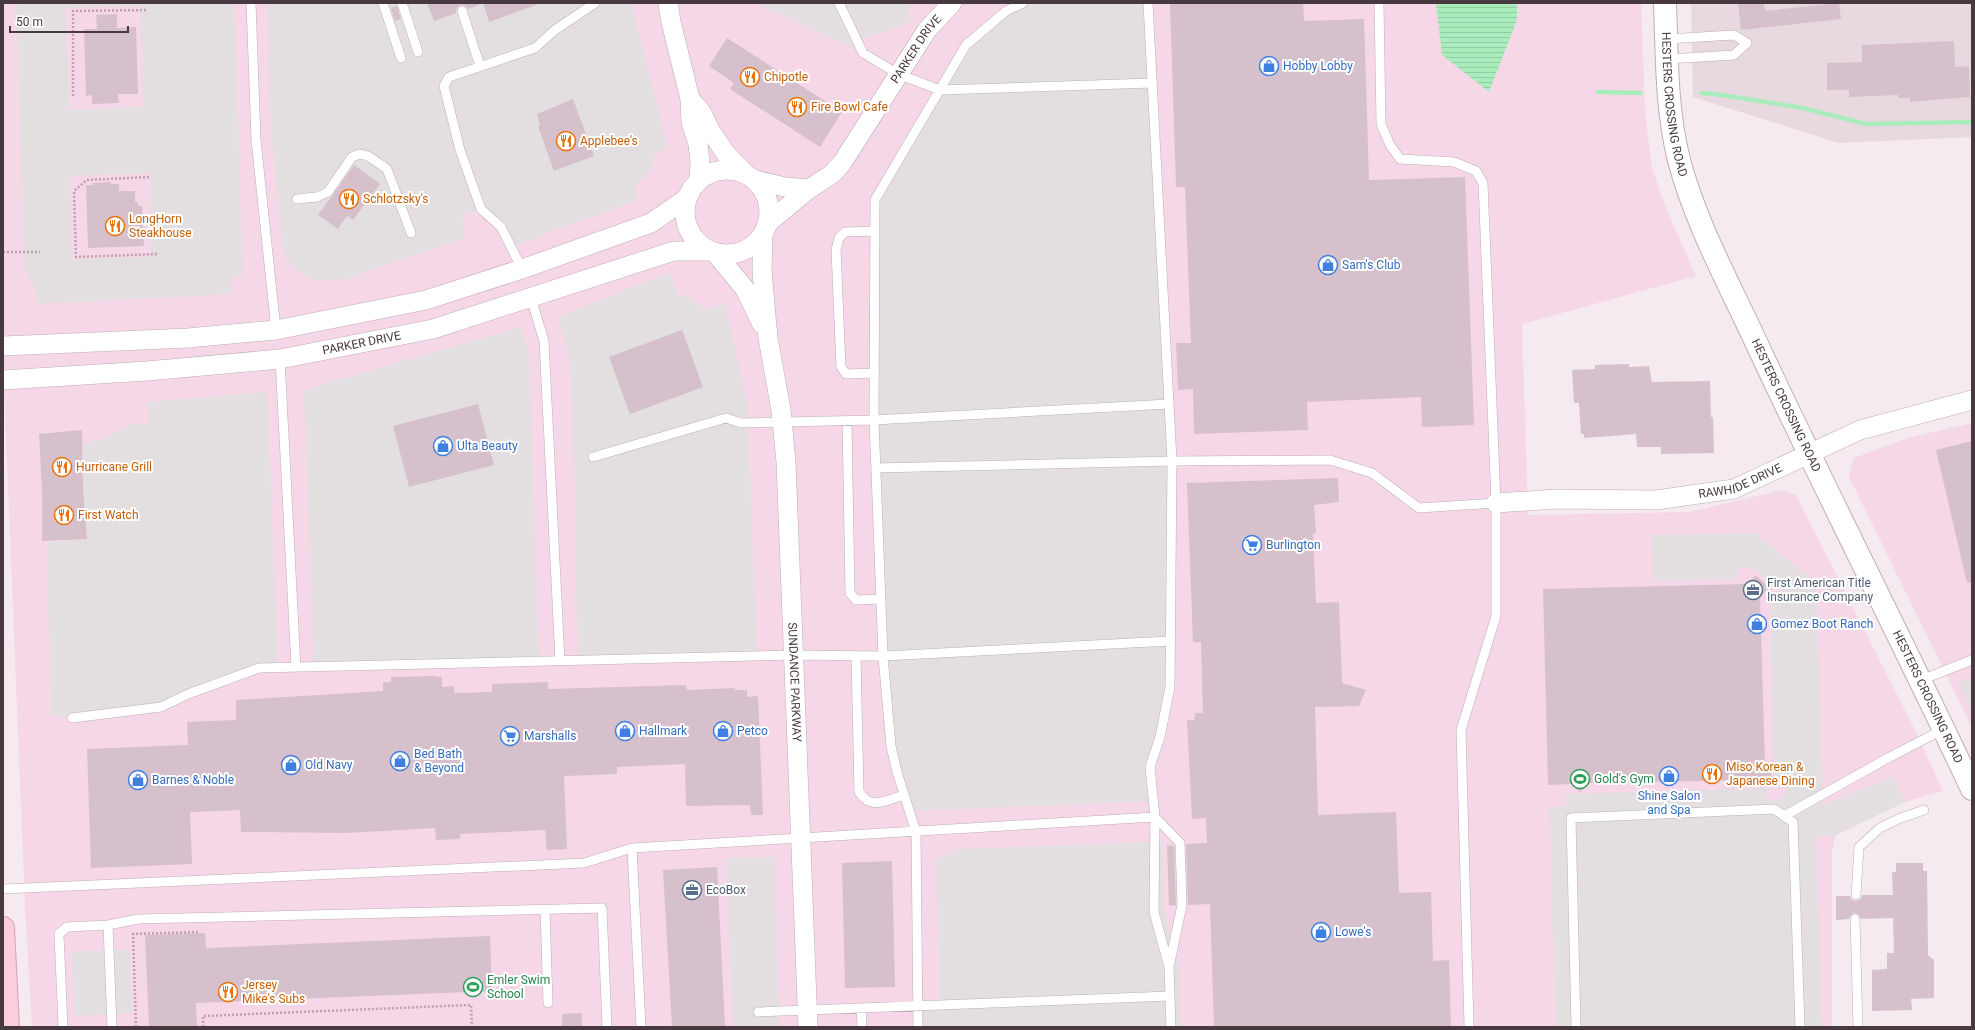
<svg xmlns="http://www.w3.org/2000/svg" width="1975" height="1030" viewBox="0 0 1975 1030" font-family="Roboto,sans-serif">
<defs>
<pattern id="water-rules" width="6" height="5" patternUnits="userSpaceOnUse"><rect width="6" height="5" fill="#aaedbd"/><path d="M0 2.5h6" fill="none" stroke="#94cca4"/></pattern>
</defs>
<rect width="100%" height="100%" fill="#f4eaef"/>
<!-- residential -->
<path fill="#e8d9e0" d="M 1691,3 L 1972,3 L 1972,137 L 1839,143 L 1693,97 Z"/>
<!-- commercial -->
<path fill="#f5d7e7" d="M 3,3 L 1641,3 L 1645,112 L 1652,168 L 1667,211 L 1696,276 L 1522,324 L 1528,515 L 1689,512 L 1783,490 L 1796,495 L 1913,726 L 1943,791 L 1905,802 L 1836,835 L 1832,851 L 1832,1027 L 32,1027 L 25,906 L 3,364 Z
M 1972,423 L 1972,727 L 1849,477 L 1854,458 L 1908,438 Z"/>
<!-- parking -->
<path fill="#e3dfe1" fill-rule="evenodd" d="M 16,3 L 234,3 L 243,276 L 232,277 L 232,294 L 38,304 L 36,291 L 24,267 ZM 140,6 L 143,106 L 70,110 L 65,8 ZM 151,173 L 149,219 L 151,257 L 73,259 L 70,176 Z
M 268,3 L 631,3 L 668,149 L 654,154 L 651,171 L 634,186 L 638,200 L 510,247 L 501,227 L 481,209 L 462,215 L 465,238 L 341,281 L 311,279 L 296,270 L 283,253 L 270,116 Z
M 756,3 L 909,3 L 908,10 L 912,21 L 858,41 L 863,53 Z
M 1023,3 L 1148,3 L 1172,461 L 1170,687 L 1150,767 L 1154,801 L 909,811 L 897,772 L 883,656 L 875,200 L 966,45 Z
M 670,272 L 678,296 L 691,298 L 704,309 L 725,304 L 747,401 L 757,656 L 578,661 L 572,392 L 568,349 L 557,317 Z
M 521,327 L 529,352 L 539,662 L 314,667 L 304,390 Z
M 267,392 L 278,668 L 259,668 L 161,707 L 72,718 L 51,715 L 47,542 L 87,539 L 83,489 L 83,445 L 109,436 L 128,425 L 149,423 L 148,402 Z
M 1756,533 L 1816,583 L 1823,806 L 1893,776 L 1905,802 L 1836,835 L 1816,836 L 1822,1027 L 1556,1027 L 1549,807 L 1565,806 L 1565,794 L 1766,788 L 1767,800 L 1778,800 L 1785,793 L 1785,776 L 1773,776 L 1770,602 L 1781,602 L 1780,590 L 1752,567 L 1738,568 L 1738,579 L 1653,581 L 1652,535 Z
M 1972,678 L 1972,711 L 1958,682 Z
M 1162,842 L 1163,908 L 1178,960 L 1181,1027 L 918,1027 L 917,1006 L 940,1004 L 936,860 L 958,849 Z
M 775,857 L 779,1027 L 733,1027 L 726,858 Z
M 130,949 L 132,1013 L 75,1016 L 72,952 Z"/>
<!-- water -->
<path fill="url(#water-rules)" d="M 1436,3 L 1517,3 L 1517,20 L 1489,92 L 1442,55 Z"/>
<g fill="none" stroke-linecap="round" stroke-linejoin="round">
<!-- stream -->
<path stroke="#aaedbd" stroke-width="4.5" d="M 1598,92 L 1640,93
M 1701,93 L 1715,94 L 1803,108 L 1866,124 L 1972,122"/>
</g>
<!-- building -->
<path fill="#d6c0cb" d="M 427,3 L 479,3 L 479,5 L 468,9 L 464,5 L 460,5 L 456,9 L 456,13 L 434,21 Z
M 483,3 L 536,3 L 536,5 L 489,22 Z
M 1170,3 L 1303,3 L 1304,21 L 1364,19 L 1369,180 L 1465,177 L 1474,425 L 1422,427 L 1421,397 L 1307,402 L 1308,430 L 1194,434 L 1193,389 L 1178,390 L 1176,343 L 1191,343 L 1185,187 L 1176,187 Z
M 1738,3 L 1764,3 L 1765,11 L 1839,3 L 1841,19 L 1741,30 Z
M 397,6 L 401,19 L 395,21 L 391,8 Z
M 117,14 L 117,28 L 136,27 L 138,94 L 118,94 L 119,103 L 92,104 L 92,95 L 86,96 L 84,29 L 97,29 L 96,15 Z
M 727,38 L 842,112 L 820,147 L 730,89 L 734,83 L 709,66 Z
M 1954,41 L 1955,67 L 1969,66 L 1970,97 L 1910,102 L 1910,98 L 1898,98 L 1898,95 L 1849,97 L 1849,90 L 1827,90 L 1827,63 L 1862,62 L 1862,45 Z
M 573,99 L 594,156 L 554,171 L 538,126 L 540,125 L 537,114 Z
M 354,165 L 380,184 L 353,220 L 347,216 L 338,229 L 318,215 Z
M 111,182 L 111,184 L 119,184 L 119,191 L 135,191 L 135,202 L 137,201 L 138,206 L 142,206 L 144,246 L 88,248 L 86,185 L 93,185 L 93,183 Z
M 682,330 L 703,387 L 630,414 L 609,357 Z
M 1629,364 L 1629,367 L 1649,366 L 1652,382 L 1710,381 L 1711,417 L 1713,417 L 1714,453 L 1661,454 L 1661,447 L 1637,447 L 1636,434 L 1584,438 L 1584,434 L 1581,434 L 1579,403 L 1574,403 L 1572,370 L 1595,369 L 1595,365 Z
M 478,404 L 494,465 L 409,487 L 393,426 Z
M 82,430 L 83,489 L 87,539 L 42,541 L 42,491 L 39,434 Z
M 1972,441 L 1972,582 L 1967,583 L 1936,450 Z
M 1338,478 L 1339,502 L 1314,505 L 1316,533 L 1313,534 L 1316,603 L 1339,602 L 1342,683 L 1366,690 L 1359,706 L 1315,707 L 1318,815 L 1396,812 L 1399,893 L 1431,892 L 1433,961 L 1449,960 L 1451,1027 L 1214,1027 L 1210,904 L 1188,905 L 1186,844 L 1207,843 L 1206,818 L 1192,819 L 1187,720 L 1194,720 L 1195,713 L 1203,713 L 1201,642 L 1193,642 L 1187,483 Z
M 1756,575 L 1769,588 L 1760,597 L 1765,767 L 1772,774 L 1761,788 L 1752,780 L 1588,783 L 1580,792 L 1572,784 L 1548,785 L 1543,589 L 1747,584 Z
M 433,676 L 442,677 L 442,687 L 454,686 L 454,693 L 492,692 L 492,684 L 548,682 L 548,689 L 686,685 L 687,690 L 735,688 L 735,690 L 747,690 L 747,697 L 758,696 L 763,815 L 751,815 L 750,805 L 686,806 L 685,764 L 617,767 L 617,774 L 564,776 L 567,849 L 547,850 L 545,830 L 460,834 L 460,839 L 436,840 L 435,828 L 346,833 L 241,832 L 240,810 L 190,812 L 192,864 L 91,868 L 87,749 L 188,745 L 187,722 L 236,720 L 236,700 L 383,691 L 383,682 L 391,682 L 391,677 Z
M 1167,845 L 1174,846 L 1176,905 L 1169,906 Z
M 892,861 L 895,987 L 845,988 L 842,863 Z
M 1896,863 L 1923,863 L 1923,871 L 1927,871 L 1928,955 L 1934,960 L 1934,998 L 1911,999 L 1912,1010 L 1872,1011 L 1872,970 L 1887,969 L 1887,953 L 1894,953 L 1893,918 L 1861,919 L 1858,914 L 1854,913 L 1850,916 L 1849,919 L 1836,920 L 1836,896 L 1850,896 L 1852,900 L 1856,901 L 1861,899 L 1862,895 L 1893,895 L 1892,872 L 1896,872 Z
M 717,867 L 725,1027 L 672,1027 L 663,870 Z
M 205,933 L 206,948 L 490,936 L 492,991 L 196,1003 L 197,1026 L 149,1027 L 145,935 Z
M 582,1013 L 582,1027 L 562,1027 L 562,1014 Z"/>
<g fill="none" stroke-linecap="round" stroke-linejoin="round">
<!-- service casing -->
<g stroke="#c0adb6" stroke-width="10">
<path id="service" d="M 251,3 L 256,140 L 276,330
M 383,3 L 401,58
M 402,3 L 418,52
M 839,3 L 863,53 L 898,74 L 940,90 L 1152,83
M 1148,3 L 1172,461 L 1170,687 L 1160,737 L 1150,767 L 1155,817 L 1154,912 L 1169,967 L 1171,1027
M 1379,3 L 1381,124 L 1390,145 L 1400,159 L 1454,162 L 1476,171 L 1483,183 L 1496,503 L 1496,616 L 1461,730 L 1469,1027
M 462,11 L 480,66
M 1666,39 L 1734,35 L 1747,43 L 1734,55 L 1667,59
M 297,199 L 317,197 L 328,192 L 352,157 L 360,154 L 368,156 L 387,169 L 411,233
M 875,231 L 845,232 L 839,238 L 836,250 L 841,367 L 846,374 L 875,373
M 522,269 L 501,227 L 481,209 L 460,150 L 444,86 L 449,77 L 535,48 L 555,30 L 595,3
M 531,298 L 544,341 L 560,661
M 280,359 L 296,668
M 847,421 L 850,593 L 856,600 L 881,599
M 593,457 L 726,418 L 741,423 L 874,420 L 1169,404
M 876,468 L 1172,461 L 1330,460 L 1372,473 L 1419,508 L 1496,503
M 856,656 L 859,792 C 872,811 885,800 904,795
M 1921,680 L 1972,660
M 72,718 L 161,707 L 188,694 L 259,668 L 793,655 L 883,656 L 1170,641
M 1784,816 L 1888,758 L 1944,729
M 632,848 L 641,1027
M 3,889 L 584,863 L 632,848 L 1155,817 L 1180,843 L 1182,905 L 1169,967
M 1856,895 L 1859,847 L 1880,828 L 1898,819 L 1924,810
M 545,910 L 548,1003
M 1855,919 L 1858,1027
M 861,1008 L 862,1027
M 758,1012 L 1170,996
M 63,1027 L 59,934 L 67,927 L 108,925
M 112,1027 L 108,925 L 138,919 L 602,908 L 607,1027
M 918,1027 L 916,832 L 897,772 L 891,746 L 883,656 L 874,420 L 875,200 L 966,45 L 1006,11 L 1023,3
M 1576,1027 L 1571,818 L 1774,809 L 1793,822 L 1800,1027"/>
</g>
<!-- minor casing -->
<g stroke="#c0adb6" stroke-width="20">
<g id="minor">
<path d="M 668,3 L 671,22 L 690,99 L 691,122 L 698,144 L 700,162 L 699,180"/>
<path d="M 690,99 L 702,113 L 710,130 L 726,154 L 745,173"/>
<circle cx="727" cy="212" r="42"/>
<path d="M 755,180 L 785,187 L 809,189"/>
<path id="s1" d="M 769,222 L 809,189 L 832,174 L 842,163 L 927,30 L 952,3"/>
<path id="s2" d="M 763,236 L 762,271 L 768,338 L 781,410 L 786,462 L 808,1027"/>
<path d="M 716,254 L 745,289 L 762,324"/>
<path d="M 3,346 L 188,338 L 276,330 L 426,300 L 522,269 L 651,223 L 687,198"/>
<path id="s3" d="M 3,380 L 147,371 L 280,359 L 433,329 L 674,251 L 709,251"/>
<path id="s4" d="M 1496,503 L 1557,499 L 1656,500 L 1734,489 L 1860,430 L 1972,400"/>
</g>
</g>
<!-- tertiary casing -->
<g stroke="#c0adb6" stroke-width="24">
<g id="tertiary">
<path id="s5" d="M 1665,3 C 1667,55 1666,109 1679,160 C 1696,226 1735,295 1763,357 C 1831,502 1904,644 1972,789"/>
</g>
</g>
<!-- secondary casing -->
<g stroke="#d8a1b6" stroke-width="24">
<path id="secondary" d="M 3,928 L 8,1027"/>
</g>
<!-- path -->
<path stroke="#c19faf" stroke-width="2.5" stroke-dasharray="2 2" stroke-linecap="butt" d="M 73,96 L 73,11 L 148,10
M 149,177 L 87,180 L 74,191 L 76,257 L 159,254
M 3,252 L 40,252
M 136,1027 L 133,934 L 199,932
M 203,1027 L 203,1016 L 471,1005 L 472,1027"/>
<!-- service -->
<use href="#service" stroke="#fff" stroke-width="9"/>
<!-- minor -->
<use href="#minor" stroke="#fff" stroke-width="19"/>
<!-- tertiary -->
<use href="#tertiary" stroke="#fff" stroke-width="22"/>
<!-- secondary -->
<use href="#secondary" stroke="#fccdde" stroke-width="22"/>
</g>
<!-- icons -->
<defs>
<g id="shop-ring" transform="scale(1)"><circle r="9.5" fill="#fff" stroke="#3f7fe0" stroke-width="1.5"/><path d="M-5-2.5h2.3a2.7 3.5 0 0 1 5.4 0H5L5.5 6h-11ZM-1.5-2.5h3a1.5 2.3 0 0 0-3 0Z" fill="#3f7fe0"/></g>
<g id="restaurant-ring" transform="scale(1)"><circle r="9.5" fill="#fff" stroke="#e8710a" stroke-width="1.5"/><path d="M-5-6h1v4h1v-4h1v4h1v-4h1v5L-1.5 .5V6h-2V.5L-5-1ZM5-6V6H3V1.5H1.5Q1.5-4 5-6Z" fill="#e8710a"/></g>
<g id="supermarket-ring" transform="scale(1)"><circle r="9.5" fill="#fff" stroke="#3f7fe0" stroke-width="1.5"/><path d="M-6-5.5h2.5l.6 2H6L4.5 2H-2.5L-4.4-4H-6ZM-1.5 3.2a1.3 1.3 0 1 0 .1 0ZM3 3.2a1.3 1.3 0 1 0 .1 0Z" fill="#3f7fe0"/></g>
<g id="office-ring" transform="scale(1)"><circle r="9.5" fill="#fff" stroke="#5c6f8a" stroke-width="1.5"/><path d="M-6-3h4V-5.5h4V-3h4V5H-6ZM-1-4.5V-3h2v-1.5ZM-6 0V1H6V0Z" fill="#5c6f8a"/></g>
<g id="stadium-ring" transform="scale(1)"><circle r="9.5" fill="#fff" stroke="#2e9e5b" stroke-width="1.5"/><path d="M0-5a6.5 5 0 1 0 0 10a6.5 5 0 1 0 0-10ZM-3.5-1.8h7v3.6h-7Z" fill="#2e9e5b"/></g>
</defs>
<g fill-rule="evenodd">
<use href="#shop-ring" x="1269" y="66"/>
<use href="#restaurant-ring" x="750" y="77"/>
<use href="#restaurant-ring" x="797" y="107"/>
<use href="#restaurant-ring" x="566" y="141"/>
<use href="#restaurant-ring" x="349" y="199"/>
<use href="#restaurant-ring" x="115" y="226"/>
<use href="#shop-ring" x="1328" y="265"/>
<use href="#shop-ring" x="443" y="446"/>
<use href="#restaurant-ring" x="62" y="467"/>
<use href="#restaurant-ring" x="64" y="515"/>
<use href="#supermarket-ring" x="1252" y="545"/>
<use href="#office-ring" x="1753" y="590"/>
<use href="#shop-ring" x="1757" y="624"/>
<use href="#shop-ring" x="625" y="731"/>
<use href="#shop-ring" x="723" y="731"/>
<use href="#supermarket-ring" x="510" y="736"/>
<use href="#shop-ring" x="400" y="761"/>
<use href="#shop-ring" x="291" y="765"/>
<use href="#restaurant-ring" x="1712" y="774"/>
<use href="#shop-ring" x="1669" y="776"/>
<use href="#stadium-ring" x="1580" y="779"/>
<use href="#shop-ring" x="138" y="780"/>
<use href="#office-ring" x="692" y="890"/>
<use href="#shop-ring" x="1321" y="932"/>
<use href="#stadium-ring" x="473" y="987"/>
<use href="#restaurant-ring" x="228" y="992"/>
</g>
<g text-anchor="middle" stroke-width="4" stroke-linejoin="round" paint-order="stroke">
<!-- street labels -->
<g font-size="12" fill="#483941" stroke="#fff">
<text dy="4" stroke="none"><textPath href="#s1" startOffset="230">PARKER DRIVE</textPath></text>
<text dy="4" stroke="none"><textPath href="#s5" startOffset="102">HESTERS CROSSING ROAD</textPath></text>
<text dy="4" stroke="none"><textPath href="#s3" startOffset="361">PARKER DRIVE</textPath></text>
<text dy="4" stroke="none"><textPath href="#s5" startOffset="426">HESTERS CROSSING ROAD</textPath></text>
<text dy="4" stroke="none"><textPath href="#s4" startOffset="247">RAWHIDE DRIVE</textPath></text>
<text dy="4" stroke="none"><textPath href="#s2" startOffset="448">SUNDANCE PARKWAY</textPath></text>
<text dy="4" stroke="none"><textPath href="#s5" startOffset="750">HESTERS CROSSING ROAD</textPath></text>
</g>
<!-- shop labels -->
<g font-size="12" fill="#366cbe" stroke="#fff" text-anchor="start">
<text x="1283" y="70">Hobby Lobby</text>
<text x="1342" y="269">Sam's Club</text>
<text x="457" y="450">Ulta Beauty</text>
<text x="1266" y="549">Burlington</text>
<text x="1771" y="628">Gomez Boot Ranch</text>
<text x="639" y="735">Hallmark</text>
<text x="737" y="735">Petco</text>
<text x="524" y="740">Marshalls</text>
<text x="414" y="758">Bed Bath<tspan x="414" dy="14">&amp; Beyond</tspan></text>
<text x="305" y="769">Old Navy</text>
<text x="152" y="784">Barnes &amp; Noble</text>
<text x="1669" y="800" text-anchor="middle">Shine Salon<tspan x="1669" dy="14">and Spa</tspan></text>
<text x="1335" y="936">Lowe's</text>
</g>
<!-- food labels -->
<g font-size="12" fill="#c56008" stroke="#fff" text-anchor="start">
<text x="764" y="81">Chipotle</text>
<text x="811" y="111">Fire Bowl Cafe</text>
<text x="580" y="145">Applebee's</text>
<text x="363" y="203">Schlotzsky's</text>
<text x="129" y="223">LongHorn<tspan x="129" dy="14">Steakhouse</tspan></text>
<text x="76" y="471">Hurricane Grill</text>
<text x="78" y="519">First Watch</text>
<text x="1726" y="771">Miso Korean &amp;<tspan x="1726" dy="14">Japanese Dining</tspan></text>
<text x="242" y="989">Jersey<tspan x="242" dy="14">Mike's Subs</tspan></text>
</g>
<!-- service labels -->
<g font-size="12" fill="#4e5e75" stroke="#fff" text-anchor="start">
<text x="1767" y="587">First American Title<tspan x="1767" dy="14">Insurance Company</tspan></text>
<text x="706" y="894">EcoBox</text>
</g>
<!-- leisure labels -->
<g font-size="12" fill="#27864d" stroke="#fff" text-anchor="start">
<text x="1594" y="783">Gold's Gym</text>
<text x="487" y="984">Emler Swim<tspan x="487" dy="14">School</tspan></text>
</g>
</g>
<!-- border -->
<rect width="1975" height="1030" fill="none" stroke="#483941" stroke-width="8"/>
<!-- scale -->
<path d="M10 26v6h118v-6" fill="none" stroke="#483941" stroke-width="2"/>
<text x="16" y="26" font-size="12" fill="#483941" stroke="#ffffff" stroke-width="3" paint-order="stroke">50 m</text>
</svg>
